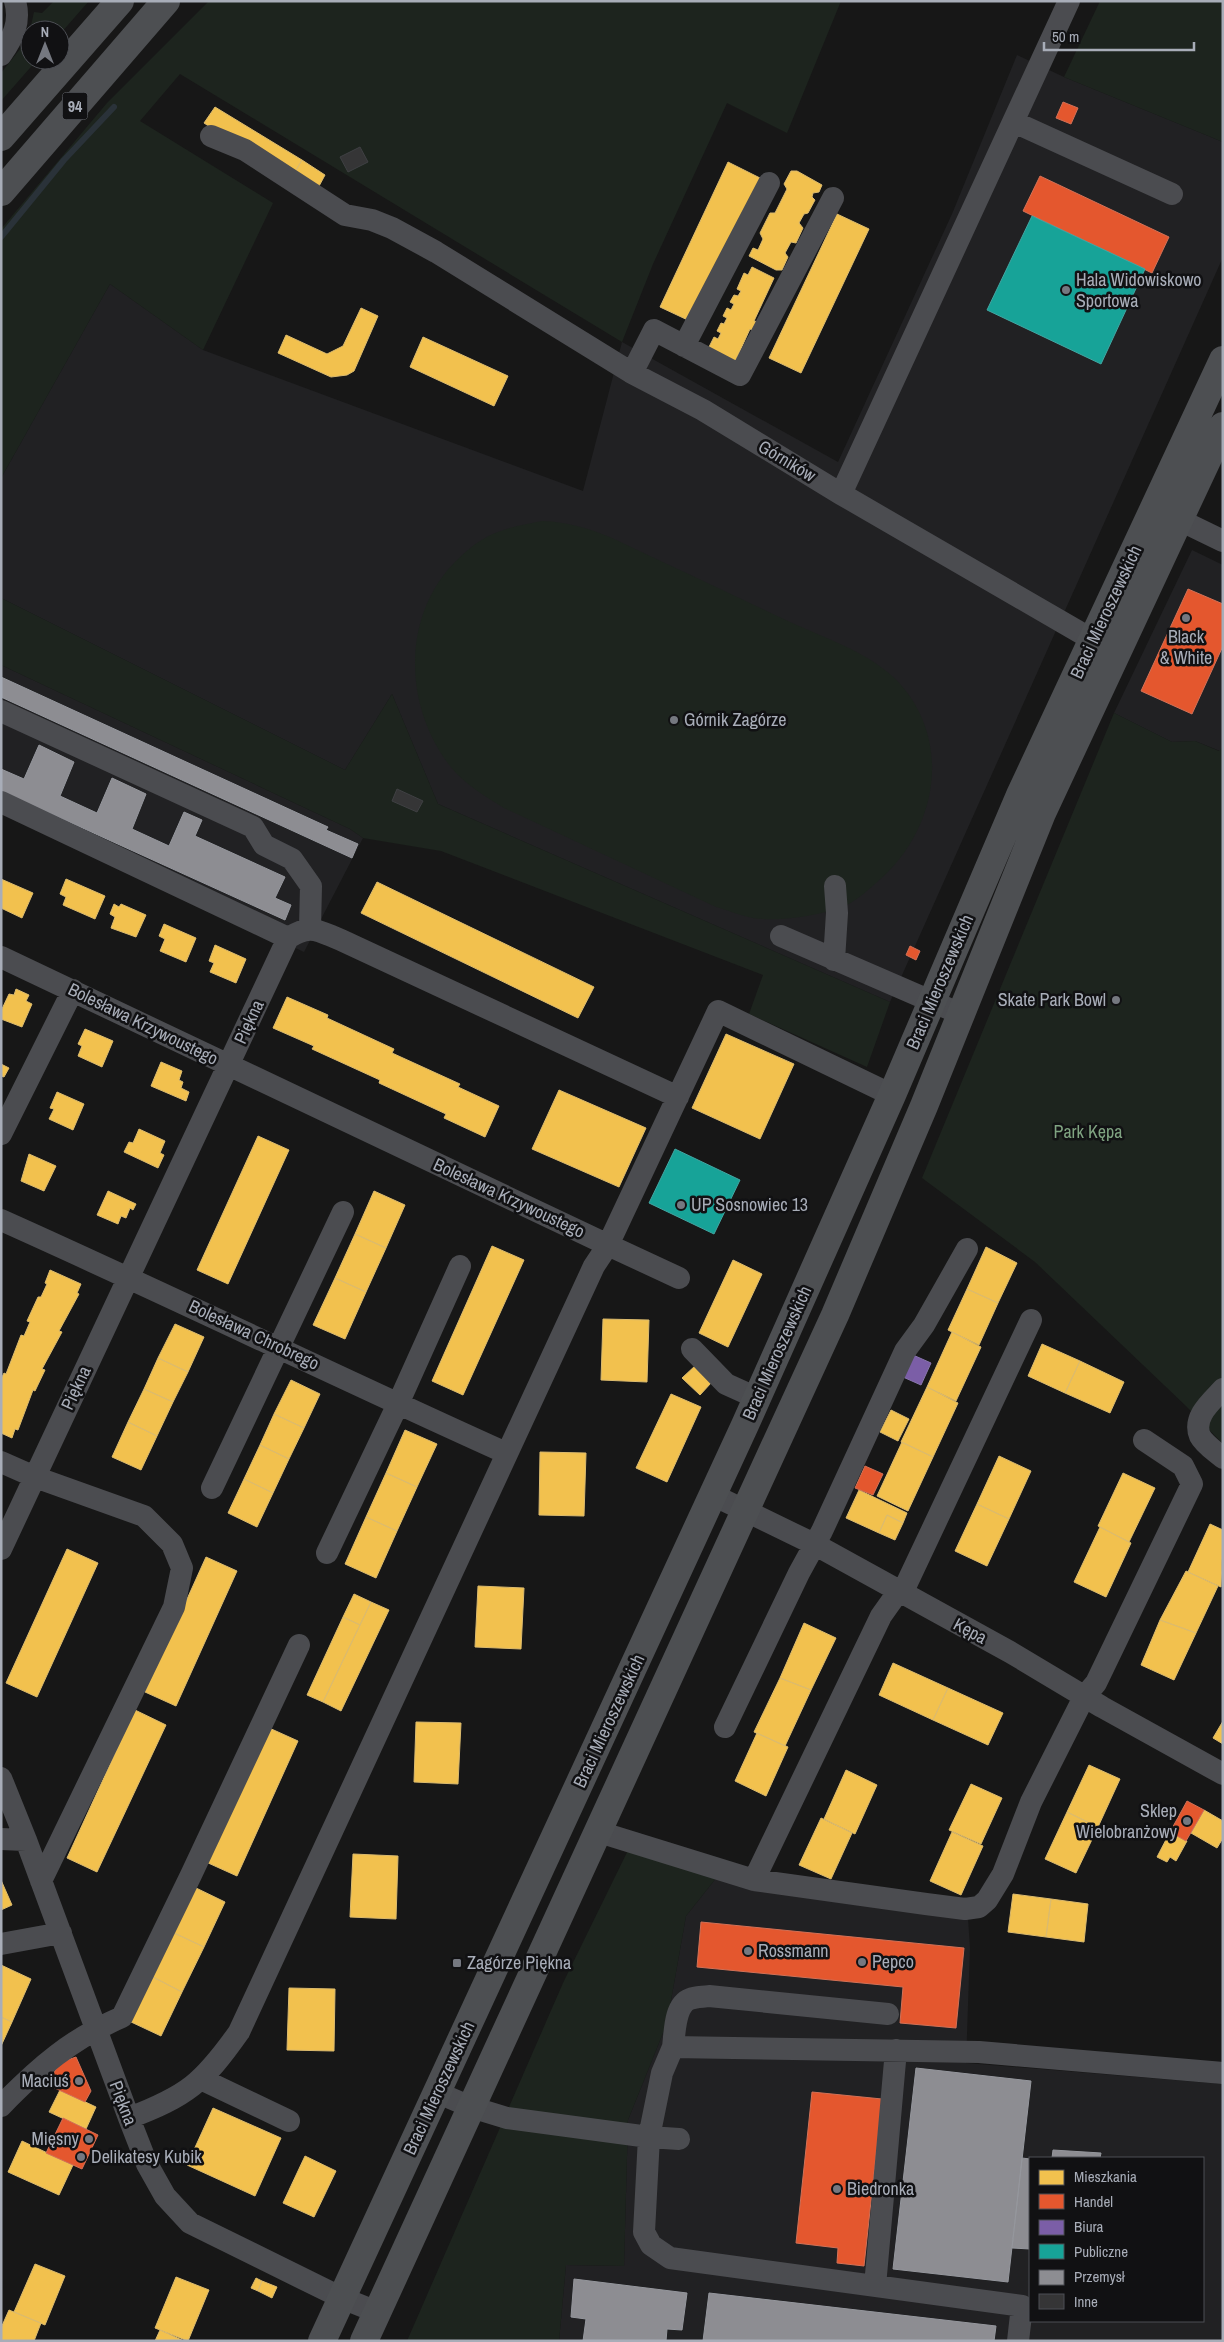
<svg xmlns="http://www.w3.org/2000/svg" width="1224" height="2342" viewBox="0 0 1224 2342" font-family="'Archivo Narrow',sans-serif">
<rect width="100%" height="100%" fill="#171717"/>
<!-- built -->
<path fill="#212123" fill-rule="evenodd" d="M 1017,55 L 1064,77 L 1223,142 L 1223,257 L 890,1002 L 438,804 L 392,694 L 345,770 L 1,598 L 1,478 L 110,284 L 203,350 L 583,491 L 622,342 L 838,462 L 952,214 Z
M 1192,550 L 1223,565 L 1223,747 L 1220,751 L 1195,741 L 1172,742 L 1114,713 Z
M 1,665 L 350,829 L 363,838 L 304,952 L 1,811 Z
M 717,1877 L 968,1918 L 970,1948 L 966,2063 L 1223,2084 L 1223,2341 L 559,2341 L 566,2265 L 624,2266 L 628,2120 L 667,2023 L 686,1916 ZM 1030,2158 L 1203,2158 L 1203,2321 L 1030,2321 Z"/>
<!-- green -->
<path fill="#1d241e" d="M 54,1 L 89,1 L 60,34 L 60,30 L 30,30 L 34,12 L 42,13 Z
M 209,1 L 841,1 L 787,133 L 727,103 L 653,264 L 622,342 L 180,74 L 140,121 L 273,203 L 203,350 L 110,284 L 1,478 L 1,229 L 107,103 Z
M 1100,1 L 1223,1 L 1223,142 L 1064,77 Z
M 30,31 L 30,60 L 37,60 L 1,101 L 1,73 L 24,44 Z
M 542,521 C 568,522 588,528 612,538 C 671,566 731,594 790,622 C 827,639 874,654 901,685 C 954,746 935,834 876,883 C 866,892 855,902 842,907 C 816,916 780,922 753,918 C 741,916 728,910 716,907 L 504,808 C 485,796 464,784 450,766 C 404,707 401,617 455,562 C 464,553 474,544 485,538 C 503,528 522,525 542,521 Z
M 1,598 L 345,770 L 392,694 L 438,804 L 890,1002 L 867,1067 L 749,1014 L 763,975 L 441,851 L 363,838 L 350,829 L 1,665 Z
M 1114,713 L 1172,742 L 1195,741 L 1219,751 L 1223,747 L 1223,1444 L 1186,1406 L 1035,1262 L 922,1178 Z
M 637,1832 L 717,1877 L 686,1916 L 667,2023 L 628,2120 L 624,2266 L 566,2265 L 559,2341 L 407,2341 L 563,1983 Z"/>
<!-- homes -->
<path fill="#f2c14e" stroke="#dcbb6e" d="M 215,107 L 302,160 L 295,172 L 227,138 L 204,123 Z
M 302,160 L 325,175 L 318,188 L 295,172 Z
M 728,162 L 760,178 L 692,322 L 660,307 Z
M 791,171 L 797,171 L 822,185 L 819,192 L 813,193 L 812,197 L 815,200 L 808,213 L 804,214 L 799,223 L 803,228 L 796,243 L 791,242 L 785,253 L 788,257 L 782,270 L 776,270 L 749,256 L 753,248 L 758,250 L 763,239 L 760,233 L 770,213 L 775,213 L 787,189 L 784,184 Z
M 837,214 L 869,229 L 801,373 L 769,358 Z
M 752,267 L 774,278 L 754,321 L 758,322 L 754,331 L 750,329 L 734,364 L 707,351 L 714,337 L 718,339 L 721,333 L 717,331 L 721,323 L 724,324 L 727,318 L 723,316 L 727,308 L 731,310 L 734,304 L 730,302 L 734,295 L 738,296 L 741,291 L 737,289 L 744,273 L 748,275 Z
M 361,308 L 378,316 L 354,371 L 347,375 L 331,377 L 278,353 L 286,335 L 327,354 L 343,346 Z
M 423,337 L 508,376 L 494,406 L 410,367 Z
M 1,879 L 33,893 L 22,918 L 1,908 Z
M 66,879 L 105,896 L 95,919 L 63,905 L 66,897 L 60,894 Z
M 377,882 L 594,987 L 578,1018 L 361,913 Z
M 114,904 L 119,907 L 121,904 L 146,915 L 136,937 L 111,928 L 115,917 L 110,914 Z
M 164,924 L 196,938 L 186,962 L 160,951 L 165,939 L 159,936 Z
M 215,945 L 246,959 L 236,983 L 210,972 L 214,963 L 209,961 Z
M 16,989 L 29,995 L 26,1001 L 32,1004 L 22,1027 L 1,1019 L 1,1011 L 9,994 L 14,995 Z
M 287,997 L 328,1015 L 327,1018 L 394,1049 L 392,1053 L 460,1084 L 458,1087 L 499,1106 L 485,1137 L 444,1118 L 446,1114 L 379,1083 L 380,1080 L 312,1049 L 314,1046 L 273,1028 Z
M 85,1029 L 113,1041 L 102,1067 L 78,1056 L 82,1046 L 78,1044 Z
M 726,1034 L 794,1064 L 760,1139 L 692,1108 Z
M 161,1062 L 182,1071 L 179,1080 L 183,1082 L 181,1088 L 189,1092 L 186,1101 L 151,1086 Z
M 1,1064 L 9,1068 L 4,1077 L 1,1076 Z
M 559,1090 L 646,1128 L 619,1187 L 532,1149 Z
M 57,1092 L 84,1104 L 73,1130 L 49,1119 L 54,1109 L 50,1108 Z
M 139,1129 L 165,1141 L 160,1153 L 164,1155 L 158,1168 L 124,1152 L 129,1142 L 133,1143 Z
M 258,1136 L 289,1150 L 228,1284 L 197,1270 Z
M 29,1154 L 56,1166 L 44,1191 L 21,1181 Z
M 108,1191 L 136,1204 L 133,1210 L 130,1208 L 126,1218 L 121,1216 L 118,1224 L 97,1215 Z
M 374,1191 L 405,1205 L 386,1248 L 355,1234 Z
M 355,1234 L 386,1248 L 366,1292 L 335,1278 Z
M 492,1246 L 524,1260 L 463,1395 L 432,1381 Z
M 986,1247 L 1017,1263 L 998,1303 L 967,1289 Z
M 733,1260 L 762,1274 L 728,1347 L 699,1333 Z
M 50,1270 L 81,1284 L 77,1293 L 79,1294 L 59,1331 L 62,1332 L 42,1369 L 45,1370 L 35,1391 L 33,1390 L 18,1430 L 15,1429 L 12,1438 L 1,1433 L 1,1379 L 4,1373 L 6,1374 L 21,1335 L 24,1336 L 30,1322 L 27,1321 L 38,1297 L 41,1297 L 47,1284 L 45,1283 Z
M 335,1278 L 366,1292 L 345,1339 L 313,1325 Z
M 967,1289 L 998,1303 L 979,1345 L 948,1330 Z
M 603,1319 L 649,1320 L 647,1382 L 601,1380 Z
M 175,1324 L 204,1337 L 188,1372 L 158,1358 Z
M 952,1332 L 981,1347 L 956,1401 L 927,1387 Z
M 1042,1344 L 1080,1361 L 1065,1393 L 1028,1376 Z
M 158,1358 L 188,1372 L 173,1402 L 144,1389 Z
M 1080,1361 L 1124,1382 L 1110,1413 L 1065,1393 Z
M 696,1365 L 711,1383 L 700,1395 L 682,1378 Z
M 291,1380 L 320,1394 L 304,1428 L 274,1414 Z
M 927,1387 L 958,1403 L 933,1457 L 901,1442 Z
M 144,1389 L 173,1402 L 157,1436 L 128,1422 Z
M 671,1394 L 701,1407 L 667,1482 L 636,1468 Z
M 891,1410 L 909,1419 L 898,1441 L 880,1432 Z
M 274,1414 L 304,1428 L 289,1459 L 260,1445 Z
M 128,1422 L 157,1436 L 141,1470 L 112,1457 Z
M 405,1430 L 437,1444 L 417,1487 L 386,1473 Z
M 902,1442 L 933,1457 L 908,1511 L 877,1496 Z
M 260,1445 L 289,1459 L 273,1493 L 244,1479 Z
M 540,1452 L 586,1453 L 584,1516 L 539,1515 Z
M 999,1456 L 1031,1471 L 1009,1519 L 977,1504 Z
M 386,1473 L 417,1487 L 397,1531 L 366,1517 Z
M 1123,1473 L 1155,1488 L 1129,1542 L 1098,1526 Z
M 244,1479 L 273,1493 L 257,1527 L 228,1513 Z
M 859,1490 L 907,1513 L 903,1523 L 887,1515 L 879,1533 L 846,1518 Z
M 977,1504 L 1009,1519 L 987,1566 L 955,1551 Z
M 887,1515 L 903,1523 L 895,1540 L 879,1533 Z
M 366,1517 L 397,1531 L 376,1578 L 345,1564 Z
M 1210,1524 L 1223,1530 L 1221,1587 L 1188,1572 Z
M 1100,1527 L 1131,1543 L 1106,1597 L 1074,1582 Z
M 67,1549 L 98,1563 L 37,1697 L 6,1683 Z
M 206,1557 L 237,1571 L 176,1706 L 145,1692 Z
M 1186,1571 L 1218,1586 L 1196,1633 L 1160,1620 Z
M 478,1586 L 524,1588 L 521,1649 L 475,1647 Z
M 354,1594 L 371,1602 L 360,1625 L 343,1617 Z
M 371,1602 L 389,1610 L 341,1711 L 323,1702 Z
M 343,1617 L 360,1625 L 323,1702 L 307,1695 Z
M 1160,1620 L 1196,1633 L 1174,1680 L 1141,1665 Z
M 804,1623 L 836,1638 L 811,1690 L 780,1678 Z
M 893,1663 L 948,1688 L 933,1720 L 879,1695 Z
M 780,1678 L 811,1690 L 785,1746 L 754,1732 Z
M 948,1688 L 1003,1713 L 988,1745 L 933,1720 Z
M 135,1710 L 166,1725 L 97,1872 L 67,1858 Z
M 1223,1721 L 1223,1744 L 1213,1738 Z
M 416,1722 L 461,1723 L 458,1784 L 414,1782 Z
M 267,1727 L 298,1741 L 237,1876 L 206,1862 Z
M 757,1733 L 788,1747 L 766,1796 L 735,1781 Z
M 1089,1765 L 1120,1779 L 1098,1827 L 1067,1812 Z
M 846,1770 L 877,1785 L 855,1834 L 824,1819 Z
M 971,1784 L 1002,1798 L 981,1844 L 949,1830 Z
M 1204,1810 L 1223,1821 L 1223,1838 L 1217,1848 L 1191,1833 Z
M 1067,1812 L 1098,1827 L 1076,1873 L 1045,1859 Z
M 821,1818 L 852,1833 L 831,1879 L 799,1865 Z
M 952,1832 L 983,1846 L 961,1895 L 930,1881 Z
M 1170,1832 L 1187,1841 L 1176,1861 L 1170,1857 L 1167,1862 L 1157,1857 Z
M 353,1854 L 398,1856 L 396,1919 L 350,1917 Z
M 1,1880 L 12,1905 L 1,1910 Z
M 194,1887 L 225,1902 L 204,1947 L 172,1932 Z
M 1013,1894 L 1051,1899 L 1046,1937 L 1008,1932 Z
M 1051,1899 L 1088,1904 L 1084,1942 L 1046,1937 Z
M 172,1932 L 204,1947 L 182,1992 L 151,1976 Z
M 1,1965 L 31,1979 L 12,2022 L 1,2017 Z
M 151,1976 L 182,1992 L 161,2036 L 129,2021 Z
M 289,1988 L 335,1989 L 334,2051 L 287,2050 Z
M 1,2017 L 12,2022 L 1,2046 Z
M 60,2090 L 96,2107 L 86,2129 L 49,2112 Z
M 213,2108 L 281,2138 L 255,2196 L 187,2165 Z
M 22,2141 L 73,2165 L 59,2195 L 8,2172 Z
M 305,2156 L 336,2171 L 314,2217 L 283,2203 Z
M 35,2264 L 65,2276 L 45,2325 L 14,2312 Z
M 176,2277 L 209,2290 L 188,2341 L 155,2328 Z
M 256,2278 L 262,2281 L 258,2291 L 251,2288 Z
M 262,2281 L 277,2287 L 272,2298 L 258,2291 Z
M 9,2310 L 41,2323 L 34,2341 L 1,2341 L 1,2328 Z
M 160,2330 L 184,2341 L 155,2341 Z"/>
<!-- shops -->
<path fill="#e4572e" stroke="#d27157" d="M 1063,102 L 1078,108 L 1071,124 L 1056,118 Z
M 1040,176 L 1169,237 L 1152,273 L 1023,211 Z
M 1188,589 L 1223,604 L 1223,646 L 1192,714 L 1141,691 Z
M 910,946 L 920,951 L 916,960 L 906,955 Z
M 865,1466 L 883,1474 L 873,1495 L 855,1488 Z
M 1187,1801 L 1204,1810 L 1186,1841 L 1170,1832 Z
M 701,1922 L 964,1948 L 956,2028 L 900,2023 L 903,1987 L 697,1967 Z
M 76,2057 L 91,2091 L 85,2102 L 48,2085 L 59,2063 Z
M 812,2092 L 882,2099 L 864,2266 L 837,2263 L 838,2248 L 796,2243 Z
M 63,2118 L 98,2135 L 82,2169 L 46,2153 Z"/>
<!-- offices -->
<path fill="#7b5ea7" stroke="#8876ac" d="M 913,1355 L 931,1363 L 921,1385 L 903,1377 Z"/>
<!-- public -->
<path fill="#17a398" stroke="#42a6a2" d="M 1032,216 L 1145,269 L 1101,364 L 987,310 Z
M 675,1149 L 740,1180 L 714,1234 L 649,1203 Z"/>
<!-- industry -->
<path fill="#8d8d92" stroke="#95979d" d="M 1,677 L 328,827 L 326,830 L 358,844 L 352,858 L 1,697 Z
M 39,745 L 74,762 L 60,796 L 97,813 L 112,778 L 146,794 L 132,829 L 169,846 L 184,812 L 202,820 L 195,836 L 285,877 L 275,898 L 291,905 L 285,920 L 1,791 L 1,769 L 24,779 Z
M 916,2068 L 1031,2081 L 1008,2282 L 893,2269 Z
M 1053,2150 L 1101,2153 L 1100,2158 L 1052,2158 Z
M 1022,2158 L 1030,2159 L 1030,2249 L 1012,2248 Z
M 574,2279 L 687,2293 L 682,2330 L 667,2329 L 666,2341 L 583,2341 L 586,2319 L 571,2317 Z
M 709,2293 L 996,2326 L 994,2341 L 703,2341 Z"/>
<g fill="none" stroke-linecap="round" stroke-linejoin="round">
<!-- stream -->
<path stroke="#2a3239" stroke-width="6" d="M 1,237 L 64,160 L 114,107"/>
</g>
<!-- building -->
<path fill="#353536" stroke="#3f4043" d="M 360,147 L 368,162 L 348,172 L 340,157 Z
M 397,789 L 423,801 L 417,812 L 392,801 Z"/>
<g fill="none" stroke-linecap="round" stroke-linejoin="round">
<!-- minor -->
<path stroke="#4b4c50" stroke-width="22" d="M 1,55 C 13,38 21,22 15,1
M 1014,122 L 1172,194
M 211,136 L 245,150 L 345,215 L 372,220 L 392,228 L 436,252 L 632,373 L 703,410 L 841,494 L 1093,640
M 684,346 L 769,183
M 632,373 L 654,330 L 740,375 L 833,198
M 841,494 L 1069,1
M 1153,507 L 1223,541
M 1,711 L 253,827 L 264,845 L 292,859 L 311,886 L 310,928
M 1,802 L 288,938
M 781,936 L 961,1014
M 1,957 L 608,1245 L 718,1011 L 892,1095
M 834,960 L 837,913 L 835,886
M 1,1134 L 73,990
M 1,1220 C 171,1296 337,1377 506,1453
M 692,1349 L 726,1384 L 757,1398
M 1223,1389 C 1212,1401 1192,1417 1200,1436 C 1204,1444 1216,1452 1223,1458
M 1,1462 L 35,1477 L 144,1516 L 172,1544 L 182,1568 L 174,1607 L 41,1881
M 212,1488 L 343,1212
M 713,1495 L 814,1544 L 1010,1652 L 1102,1707 L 1223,1774
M 1,1549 L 288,938 C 311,923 318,931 341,940 L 678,1097
M 327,1553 L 398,1404 L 460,1266
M 725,1727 L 799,1573 L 822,1531 L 905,1351 L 924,1325 L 967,1249
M 1,1778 L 26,1840 L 129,2118 L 147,2164 L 165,2196 L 190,2223 L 342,2298 L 377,2312
M 599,1832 L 754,1880 L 926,1904 L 965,1909 L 979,1907 L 987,1900 L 1003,1874 L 1031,1802 L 1084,1697 L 1096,1683 L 1192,1484 L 1183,1466 L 1144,1440
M 1,1839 L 26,1840
M 754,1880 L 881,1616 L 898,1592 L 906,1585 L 1031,1320
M 1,1944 L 61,1933
M 673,2047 C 675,2033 674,2005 690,1999 C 695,1997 703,1997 709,1996 L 888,2014
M 201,2079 L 289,2121
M 436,2092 L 471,2107 L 507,2118 L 649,2137 L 662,2073 L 673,2047 L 979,2052 L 1223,2073
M 1,2106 C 39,2067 71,2039 122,2017 L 191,1875 L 299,1645
M 129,2118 C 187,2096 203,2083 239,2032 L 594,1266 L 608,1245 L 679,1278
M 679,2139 L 649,2137 L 644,2232 L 651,2245 L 670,2258 L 1022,2306 L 1018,2341
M 875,2286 L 896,2050"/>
<!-- major -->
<path stroke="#4d4f52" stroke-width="28" d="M 1,137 L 120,1
M 1,192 L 166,1
M 322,2341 L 745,1425 L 892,1095 L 1020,795 L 1223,360
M 364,2341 L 835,1315 L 924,1106 L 1042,813 L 1223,426"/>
</g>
<!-- markers -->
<g fill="#757880" stroke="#111113" stroke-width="2">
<circle cx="1066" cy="290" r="5"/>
<circle cx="1186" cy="618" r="5"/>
<circle cx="674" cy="720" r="5"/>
<circle cx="1116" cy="1000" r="5"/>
<circle cx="681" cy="1205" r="5"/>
<circle cx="1187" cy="1821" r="5"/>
<circle cx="748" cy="1951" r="5"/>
<circle cx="862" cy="1962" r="5"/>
<rect x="452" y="1958" width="10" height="10" rx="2.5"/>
<circle cx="79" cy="2081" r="5"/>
<circle cx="89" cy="2139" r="5"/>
<circle cx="81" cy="2157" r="5"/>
<circle cx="837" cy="2189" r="5"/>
</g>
<g text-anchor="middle" stroke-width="5" stroke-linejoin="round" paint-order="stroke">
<!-- shield labels -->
<rect fill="#111113" stroke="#7b7e86" stroke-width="1" x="62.5" y="92.5" width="25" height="27" rx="4"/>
<g font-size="16" font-weight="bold" fill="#a8adb8">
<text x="75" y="112">94</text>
</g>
<!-- poi labels -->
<g font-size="18" fill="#a8adb8" stroke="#111113" text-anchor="start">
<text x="1076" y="286">Hala Widowiskowo<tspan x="1076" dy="21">Sportowa</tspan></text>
<text x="1186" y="643" text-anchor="middle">Black<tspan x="1186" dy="21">&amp; White</tspan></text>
<text x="684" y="726">Górnik Zagórze</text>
<text x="1106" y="1006" text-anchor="end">Skate Park Bowl</text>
<text x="691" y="1211">UP Sosnowiec 13</text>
<text x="1177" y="1817" text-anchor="end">Sklep<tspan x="1177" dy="21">Wielobranżowy</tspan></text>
<text x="758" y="1957">Rossmann</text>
<text x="872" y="1968">Pepco</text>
<text x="467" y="1969">Zagórze Piękna</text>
<text x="69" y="2087" text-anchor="end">Maciuś</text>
<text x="79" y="2145" text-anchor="end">Mięsny</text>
<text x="91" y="2163">Delikatesy Kubik</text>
<text x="847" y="2195">Biedronka</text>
</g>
<!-- street labels -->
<g font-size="18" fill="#a8adb8" stroke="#111113">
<text transform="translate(787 461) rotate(31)" y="6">Górników</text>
<text transform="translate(1106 612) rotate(-65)" y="6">Braci Mieroszewskich</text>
<text transform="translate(940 982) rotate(-67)" y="6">Braci Mieroszewskich</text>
<text transform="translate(249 1022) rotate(-65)" y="6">Piękna</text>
<text transform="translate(143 1024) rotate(26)" y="6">Bolesława Krzywoustego</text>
<text transform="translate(509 1198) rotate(25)" y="6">Bolesława Krzywoustego</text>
<text transform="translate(254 1335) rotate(25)" y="6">Bolesława Chrobrego</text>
<text transform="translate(777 1353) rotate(-66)" y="6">Braci Mieroszewskich</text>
<text transform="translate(76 1388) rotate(-65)" y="6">Piękna</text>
<text transform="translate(970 1631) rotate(28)" y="6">Kępa</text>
<text transform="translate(609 1721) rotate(-65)" y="6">Braci Mieroszewskich</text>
<text transform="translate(439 2088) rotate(-65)" y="6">Braci Mieroszewskich</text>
<text transform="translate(123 2103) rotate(69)" y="6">Piękna</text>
</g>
<!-- park labels -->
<g font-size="18" fill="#7fa381" stroke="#111113">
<text x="1088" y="1138">Park Kępa</text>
</g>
</g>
<!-- border -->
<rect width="1224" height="2342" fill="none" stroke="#a8adb8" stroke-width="5"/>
<!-- legend -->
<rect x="1029" y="2157" width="175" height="165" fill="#111113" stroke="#4d4f55"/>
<rect x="1039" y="2170" width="25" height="15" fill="#f2c14e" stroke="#4d4f55"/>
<text x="1074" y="2182" font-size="15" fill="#a8adb8">Mieszkania</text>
<rect x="1039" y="2194" width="25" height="15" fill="#e4572e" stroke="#4d4f55"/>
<text x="1074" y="2207" font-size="15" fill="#a8adb8">Handel</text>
<rect x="1039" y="2220" width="25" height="15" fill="#7b5ea7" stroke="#4d4f55"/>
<text x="1074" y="2232" font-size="15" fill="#a8adb8">Biura</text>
<rect x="1039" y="2244" width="25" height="15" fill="#17a398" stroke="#4d4f55"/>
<text x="1074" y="2257" font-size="15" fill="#a8adb8">Publiczne</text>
<rect x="1039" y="2270" width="25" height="15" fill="#8d8d92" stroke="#4d4f55"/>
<text x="1074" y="2282" font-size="15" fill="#a8adb8">Przemysł</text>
<rect x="1039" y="2294" width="25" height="15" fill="#353536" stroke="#4d4f55"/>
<text x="1074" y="2307" font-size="15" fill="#a8adb8">Inne</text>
<!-- north arrow -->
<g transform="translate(45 45)"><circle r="24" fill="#111113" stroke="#4d4f55"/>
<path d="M0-4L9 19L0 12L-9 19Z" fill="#757880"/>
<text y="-8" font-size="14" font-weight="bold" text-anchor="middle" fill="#a8adb8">N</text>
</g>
<!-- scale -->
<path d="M1044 42v8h150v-8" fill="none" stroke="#a8adb8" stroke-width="2.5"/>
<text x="1052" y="42" font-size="15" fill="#a8adb8" stroke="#111113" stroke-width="4" paint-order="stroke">50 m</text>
</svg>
